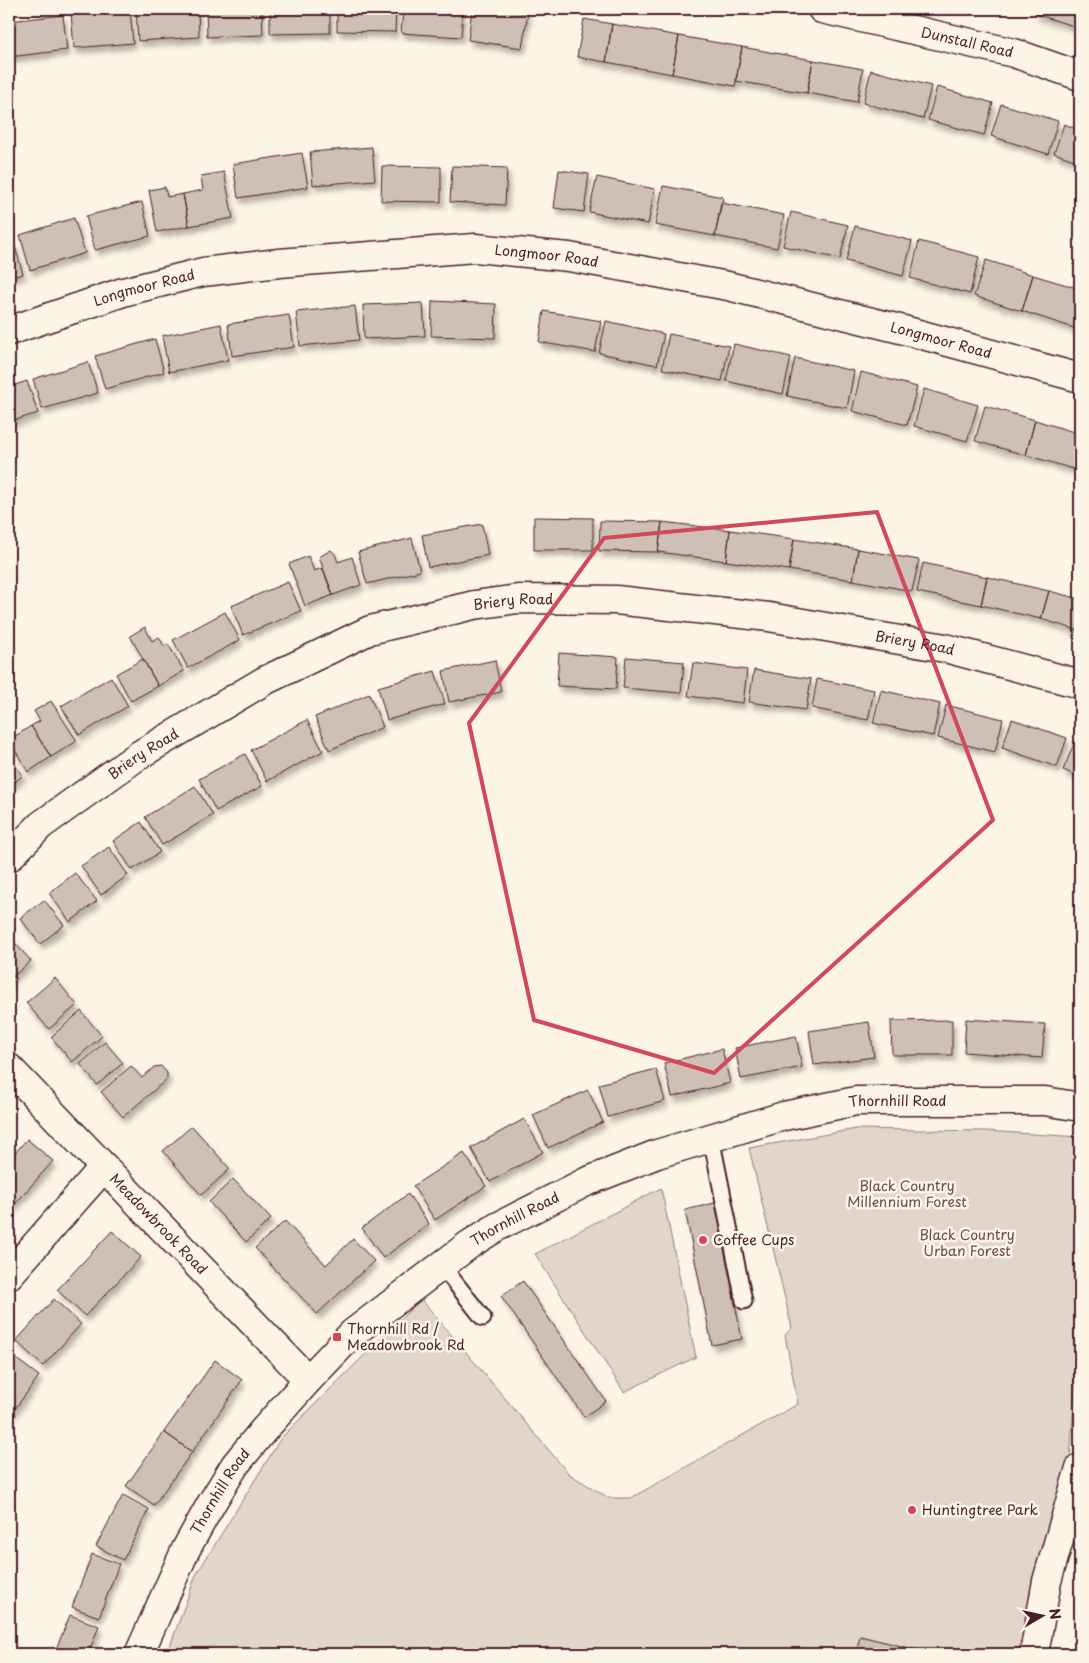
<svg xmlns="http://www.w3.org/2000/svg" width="1089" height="1663" viewBox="0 0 1089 1663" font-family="'Playpen Sans',sans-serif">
<defs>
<filter id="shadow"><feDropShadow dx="3" dy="5.5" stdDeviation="2.5" flood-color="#0004"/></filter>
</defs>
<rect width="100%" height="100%" fill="#fcf5e5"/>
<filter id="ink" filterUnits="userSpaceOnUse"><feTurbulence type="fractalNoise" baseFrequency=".02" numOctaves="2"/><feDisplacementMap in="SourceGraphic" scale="10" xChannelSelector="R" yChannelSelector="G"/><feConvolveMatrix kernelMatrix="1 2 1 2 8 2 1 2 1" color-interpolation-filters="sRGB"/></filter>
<g filter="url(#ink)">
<!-- green -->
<path fill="#e2d5ca" stroke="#967a7a" d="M 856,1129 L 985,1131 L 1080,1137 L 1080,1359 L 1076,1375 L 1070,1460 L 1023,1654 L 167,1654 L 196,1575 L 281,1438 L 421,1299 L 569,1474 L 609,1498 L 631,1498 L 798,1404 L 785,1335 L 792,1328 L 749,1148 Z
M 661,1188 L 696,1357 L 624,1392 L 535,1254 Z"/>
<!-- building -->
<path fill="#cfc0b7" stroke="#4a1f2b" filter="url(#shadow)" d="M 116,9 L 130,9 L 133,43 L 74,48 L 71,13 Z
M 136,9 L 198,9 L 199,37 L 138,41 Z
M 206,9 L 262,9 L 263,35 L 207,37 Z
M 270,9 L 330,9 L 330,33 L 270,34 Z
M 337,9 L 396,9 L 395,32 L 337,31 Z
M 403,9 L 463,9 L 461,37 L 401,33 Z
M 472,9 L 503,9 L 528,13 L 522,48 L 468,40 Z
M 1036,9 L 1080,9 L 1080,28 L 1035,14 Z
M 63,15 L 67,50 L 9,57 L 9,21 Z
M 584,19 L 612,24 L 606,62 L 577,57 Z
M 612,24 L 679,36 L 672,74 L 606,62 Z
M 679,36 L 742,47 L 735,86 L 672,74 Z
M 742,47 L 813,60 L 807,93 L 736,81 Z
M 813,60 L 863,69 L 857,102 L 807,93 Z
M 871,70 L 931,86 L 923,119 L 863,103 Z
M 937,87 L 993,103 L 984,135 L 928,120 Z
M 1001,104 L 1058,121 L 1048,154 L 991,136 Z
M 1064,124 L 1080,130 L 1080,162 L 1054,153 Z
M 372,147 L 375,180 L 313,185 L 310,152 Z
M 302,153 L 308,187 L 238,198 L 233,164 Z
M 382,166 L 441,167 L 441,202 L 381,201 Z
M 452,166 L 507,168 L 505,205 L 450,202 Z
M 559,170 L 589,174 L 584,212 L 554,208 Z
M 224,172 L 233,218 L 189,226 L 183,194 L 203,190 L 201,176 Z
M 597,177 L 655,189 L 648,224 L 589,212 Z
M 663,186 L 723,197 L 715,236 L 655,225 Z
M 165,187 L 167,197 L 183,194 L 189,226 L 157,232 L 149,190 Z
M 142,202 L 150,236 L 95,250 L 86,216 Z
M 721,203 L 784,215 L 777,248 L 715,236 Z
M 791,212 L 848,225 L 840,259 L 783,246 Z
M 74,218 L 85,253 L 30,270 L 20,235 Z
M 855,226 L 912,241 L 903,276 L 846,261 Z
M 919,241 L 979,257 L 970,294 L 910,278 Z
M 14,243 L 23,274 L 9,278 L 9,244 Z
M 986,260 L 1033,275 L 1022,311 L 974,296 Z
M 1033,275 L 1080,289 L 1080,330 L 1022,311 Z
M 432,301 L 496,304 L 495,338 L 431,336 Z
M 423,303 L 425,336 L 364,339 L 363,305 Z
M 355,306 L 359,340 L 300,346 L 296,312 Z
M 544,311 L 601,321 L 595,352 L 539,342 Z
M 289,315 L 294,347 L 232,356 L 228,324 Z
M 606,321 L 664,334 L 657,365 L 599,353 Z
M 221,324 L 228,360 L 169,372 L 162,336 Z
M 669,334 L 729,346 L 722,381 L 662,369 Z
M 155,339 L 164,372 L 105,389 L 95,356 Z
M 734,344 L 791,357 L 783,394 L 726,381 Z
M 795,358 L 854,371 L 847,408 L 787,396 Z
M 88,362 L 98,393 L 42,409 L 33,379 Z
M 861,372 L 917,387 L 907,425 L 852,411 Z
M 27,381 L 38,413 L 9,422 L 9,387 Z
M 924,389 L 978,405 L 967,441 L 914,426 Z
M 985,406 L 1035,420 L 1026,455 L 975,441 Z
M 1035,420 L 1080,434 L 1080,471 L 1026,455 Z
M 534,517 L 593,518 L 593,550 L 534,550 Z
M 600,521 L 662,522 L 658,552 L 599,551 Z
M 662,522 L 730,530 L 726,561 L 658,552 Z
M 482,524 L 488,555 L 428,567 L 422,535 Z
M 730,530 L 794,539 L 789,570 L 726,561 Z
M 412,538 L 420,571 L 367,584 L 358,552 Z
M 794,539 L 858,549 L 853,580 L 789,570 Z
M 858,549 L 919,560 L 912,591 L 853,580 Z
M 331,550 L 335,554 L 338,562 L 352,557 L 361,585 L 333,595 L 319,557 Z
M 308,556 L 314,571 L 322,568 L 333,595 L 305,606 L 289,564 Z
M 923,563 L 987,577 L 981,605 L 917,592 Z
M 987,577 L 1049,591 L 1041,619 L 981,605 Z
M 288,582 L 301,611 L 243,635 L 231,606 Z
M 1049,591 L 1080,599 L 1080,631 L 1041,619 Z
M 225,612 L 240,640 L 188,668 L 173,640 Z
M 145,627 L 152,641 L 159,637 L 164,646 L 168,644 L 184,671 L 158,686 L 130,636 Z
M 559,653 L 618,657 L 616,689 L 557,686 Z
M 626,657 L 684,662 L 681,693 L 623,688 Z
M 143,659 L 158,686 L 131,701 L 116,674 Z
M 495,660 L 501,692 L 449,702 L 443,671 Z
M 693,663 L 747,670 L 743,703 L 688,696 Z
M 754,670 L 811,679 L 806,710 L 749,702 Z
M 435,671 L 445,704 L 387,720 L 378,687 Z
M 111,677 L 128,706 L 79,735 L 61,706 Z
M 817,679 L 874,690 L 868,720 L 812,708 Z
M 881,690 L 940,704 L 933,736 L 873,723 Z
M 369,694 L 383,727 L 329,750 L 315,717 Z
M 51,701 L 77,741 L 51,757 L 31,726 L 40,721 L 34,711 Z
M 946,705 L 1003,719 L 995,752 L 938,738 Z
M 1012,719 L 1067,738 L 1057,767 L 1002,748 Z
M 307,720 L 323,751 L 267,781 L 251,750 Z
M 31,726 L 51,757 L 28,772 L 9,740 Z
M 1076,739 L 1080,740 L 1080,777 L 1063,770 Z
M 245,754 L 262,786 L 216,811 L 199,779 Z
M 9,758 L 23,775 L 9,787 Z
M 195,786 L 213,815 L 162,845 L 145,817 Z
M 141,822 L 160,852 L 132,870 L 113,841 Z
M 109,847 L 128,875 L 101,895 L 81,866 Z
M 75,873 L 97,901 L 70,922 L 49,893 Z
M 44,900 L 64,925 L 40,944 L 20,918 Z
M 9,936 L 31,961 L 9,980 Z
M 55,978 L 77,1005 L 49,1029 L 26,1003 Z
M 81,1011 L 102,1036 L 72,1062 L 51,1037 Z
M 966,1019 L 1045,1024 L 1042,1058 L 964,1052 Z
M 952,1020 L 952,1055 L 892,1055 L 891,1021 Z
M 869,1022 L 874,1057 L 814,1065 L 809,1031 Z
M 796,1036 L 802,1067 L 741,1079 L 735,1048 Z
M 105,1042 L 123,1063 L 97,1085 L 80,1064 Z
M 722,1049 L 730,1083 L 672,1097 L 664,1063 Z
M 131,1066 L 142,1078 L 154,1067 L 161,1066 L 167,1073 L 167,1079 L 123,1117 L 101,1092 Z
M 656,1069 L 665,1101 L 608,1117 L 599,1084 Z
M 588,1090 L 603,1122 L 548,1148 L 533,1115 Z
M 524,1119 L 543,1152 L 490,1182 L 471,1148 Z
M 192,1126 L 230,1169 L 201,1195 L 163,1151 Z
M 27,1139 L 53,1161 L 9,1211 L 9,1160 Z
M 464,1153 L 486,1186 L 435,1220 L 413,1186 Z
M 233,1179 L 271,1219 L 246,1242 L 209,1202 Z
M 408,1194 L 429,1224 L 383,1258 L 362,1228 Z
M 715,1203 L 742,1339 L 712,1345 L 685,1210 Z
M 285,1221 L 326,1265 L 353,1239 L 374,1261 L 317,1314 L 255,1248 Z
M 112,1231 L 141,1257 L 85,1316 L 57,1290 Z
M 523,1281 L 606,1401 L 584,1417 L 501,1296 Z
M 54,1299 L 81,1324 L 43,1366 L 16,1341 Z
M 11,1355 L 39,1376 L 9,1417 L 9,1359 Z
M 215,1360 L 242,1380 L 192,1452 L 164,1432 Z
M 164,1432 L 192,1452 L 154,1505 L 126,1486 Z
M 123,1495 L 149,1509 L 123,1560 L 96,1546 Z
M 92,1554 L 119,1564 L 99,1617 L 72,1607 Z
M 70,1615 L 99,1626 L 88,1654 L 54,1654 Z
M 860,1636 L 934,1654 L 856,1654 Z"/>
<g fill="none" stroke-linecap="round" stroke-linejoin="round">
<!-- lane casing -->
<g stroke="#4a1f2b" stroke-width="19">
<path id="lane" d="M 711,1137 L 744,1301
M 442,1266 L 483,1318"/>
</g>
<!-- street casing -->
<g stroke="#4a1f2b" stroke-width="31">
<g id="street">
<path id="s1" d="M 9,331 L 123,292 L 203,272 L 279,263 L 475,248 L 569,257 L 728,286 L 904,330 L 1080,378"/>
<path id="s2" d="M 9,857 L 41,825 L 139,755 L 264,681 L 370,630 L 474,605 L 518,599 L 616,600 L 769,617 L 945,648 L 1080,684"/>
<path id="s3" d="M 9,1068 L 308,1380"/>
<path d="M 9,1275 L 104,1167"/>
<path id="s4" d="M 139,1654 L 186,1549 L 211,1504 L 235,1465 L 262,1432 L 308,1380 L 353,1333 L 470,1244 L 497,1227 L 586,1182 L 657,1154 L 784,1116 L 856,1101 L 1045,1101 L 1080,1107"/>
</g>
</g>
<!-- secondary casing -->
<g stroke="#4a1f2b" stroke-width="31">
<g id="secondary">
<path id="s5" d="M 822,9 L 1014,53 L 1080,76"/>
<path d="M 1034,1654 L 1047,1581 L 1080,1468"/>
</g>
</g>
<!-- lane -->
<use href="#lane" stroke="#fcf5e5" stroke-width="15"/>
<!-- street -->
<use href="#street" stroke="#fcf5e5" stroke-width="28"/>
<!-- secondary -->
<use href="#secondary" stroke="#fcf5e5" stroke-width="28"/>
</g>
</g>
<!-- marked area -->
<path fill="none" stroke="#d1495b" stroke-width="4" stroke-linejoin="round" d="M 877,512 L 993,820 L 714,1073 L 534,1020 L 469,723 L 604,538 Z"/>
<!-- markers -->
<g fill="#d1495b" stroke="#fcf5e5" stroke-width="2">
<circle cx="703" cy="1240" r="5"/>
<rect x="332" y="1332" width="10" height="10" rx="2.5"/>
<circle cx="912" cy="1510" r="5"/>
</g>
<g text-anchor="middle" stroke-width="5" stroke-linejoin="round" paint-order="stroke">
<!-- street labels -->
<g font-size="14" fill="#4a1f2b" stroke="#fcf5e5">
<text dy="5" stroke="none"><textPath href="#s5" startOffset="149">Dunstall Road</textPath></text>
<text dy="5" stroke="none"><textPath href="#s1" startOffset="548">Longmoor Road</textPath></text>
<text dy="5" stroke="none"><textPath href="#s1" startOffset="142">Longmoor Road</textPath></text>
<text dy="5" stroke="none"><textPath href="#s1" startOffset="952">Longmoor Road</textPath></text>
<text dy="5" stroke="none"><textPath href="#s2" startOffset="575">Briery Road</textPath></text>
<text dy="5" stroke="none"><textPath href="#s2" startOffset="980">Briery Road</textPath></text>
<text dy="5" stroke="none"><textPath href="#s2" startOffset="170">Briery Road</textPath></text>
<text dy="5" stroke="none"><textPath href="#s4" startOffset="992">Thornhill Road</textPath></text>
<text dy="5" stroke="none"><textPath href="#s4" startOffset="588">Thornhill Road</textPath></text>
<text dy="5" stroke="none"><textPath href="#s3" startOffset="216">Meadowbrook Road</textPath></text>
<text dy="5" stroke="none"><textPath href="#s4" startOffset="182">Thornhill Road</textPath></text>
</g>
<!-- park labels -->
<g font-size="14" fill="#704c53" stroke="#fcf5e5">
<text x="907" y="1191">Black Country<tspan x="907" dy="16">Millennium Forest</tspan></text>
<text x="967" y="1240">Black Country<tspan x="967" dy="16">Urban Forest</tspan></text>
</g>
<!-- poi labels -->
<g font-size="14" fill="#4a1f2b" stroke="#fcf5e5" text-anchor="start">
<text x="713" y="1245">Coffee Cups</text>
<text x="347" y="1334">Thornhill Rd /<tspan x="347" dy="16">Meadowbrook Rd</tspan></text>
<text x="922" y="1515">Huntingtree Park</text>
</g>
</g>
<!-- margin -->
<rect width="1089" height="1663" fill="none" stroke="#fcf5e5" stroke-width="30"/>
<rect x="15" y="15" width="1059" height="1633" fill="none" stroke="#4a1f2b" stroke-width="2" filter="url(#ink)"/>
<!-- north arrow -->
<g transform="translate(1042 1616) rotate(81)" stroke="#fcf5e5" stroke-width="4" paint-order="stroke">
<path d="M0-4L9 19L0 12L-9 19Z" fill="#4a1f2b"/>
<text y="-8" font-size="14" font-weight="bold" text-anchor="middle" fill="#4a1f2b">N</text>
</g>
</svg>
